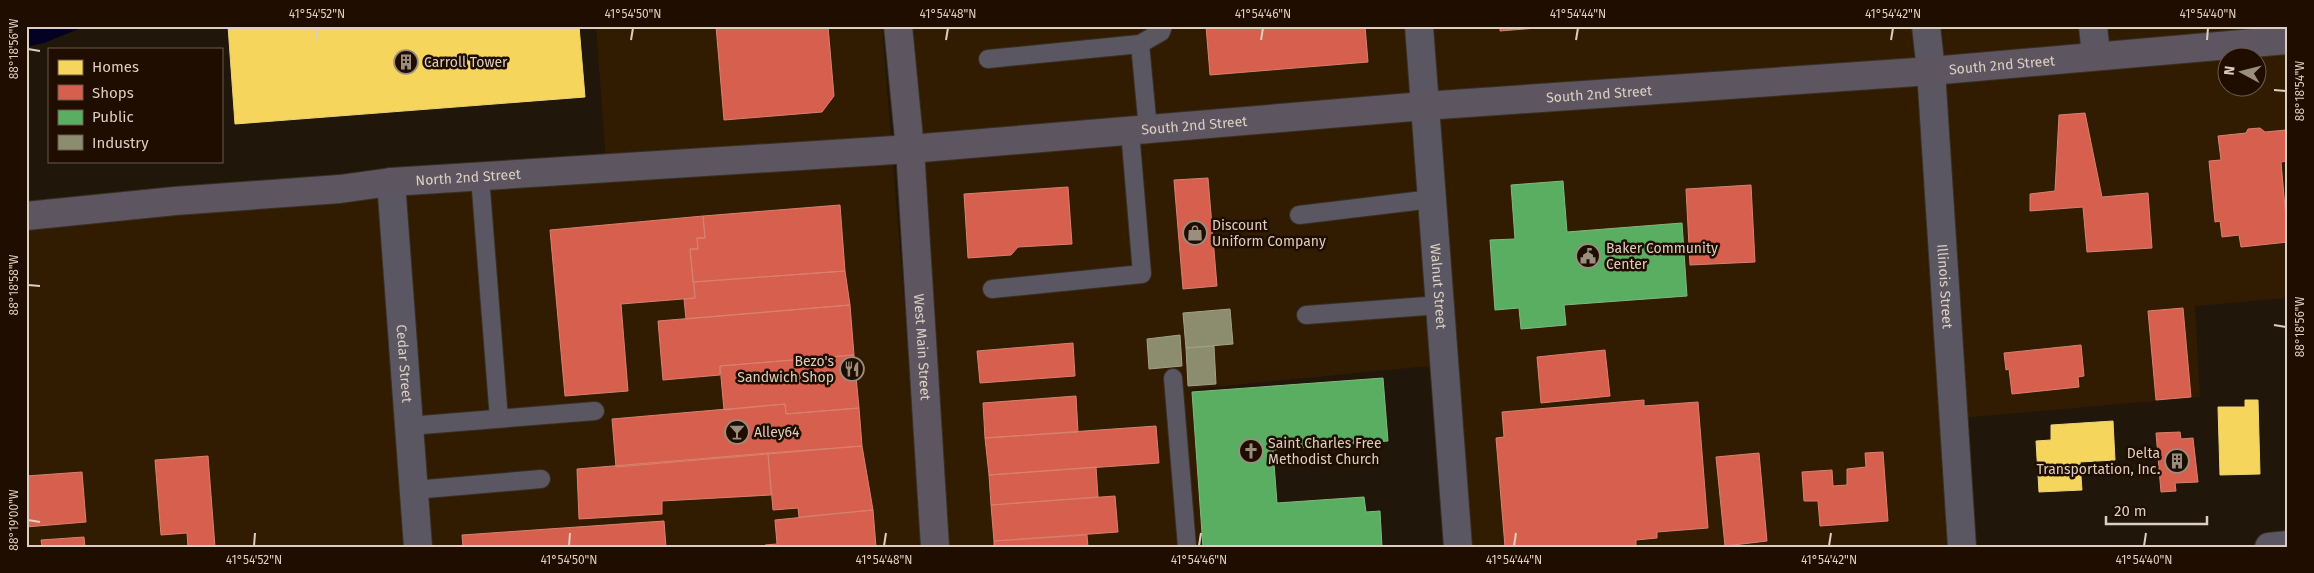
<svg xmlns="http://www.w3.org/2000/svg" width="2314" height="573" viewBox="0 0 2314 573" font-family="'Fira Sans',sans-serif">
<rect width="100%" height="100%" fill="#20160a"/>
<!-- built -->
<path fill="#321c01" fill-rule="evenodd" d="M 596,26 L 882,26 L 924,547 L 427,547 L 399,189 L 606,161 Z
M 906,26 L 1914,26 L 1916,58 L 916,142 Z
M 1938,26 L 2288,26 L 2288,30 L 1941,58 Z
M 2288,48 L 2288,298 L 2195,306 L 2200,397 L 1960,418 L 1940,78 ZM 2226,58 L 2256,58 L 2256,88 L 2226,88 Z
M 1923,80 L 1955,547 L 1463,547 L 1433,115 Z
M 1419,113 L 1440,365 L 1192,389 L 1205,547 L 945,547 L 916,154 Z
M 382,193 L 410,547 L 26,547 L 26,230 Z"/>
<!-- water -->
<path fill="#030223" d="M 26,26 L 86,26 L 44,43 L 26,47 Z"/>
<!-- homes -->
<path fill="#f6d55c" stroke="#eed37a" d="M 228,26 L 579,26 L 585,97 L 235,124 Z
M 2245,400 L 2258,400 L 2260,474 L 2220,475 L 2218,407 L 2245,407 Z
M 2113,421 L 2115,460 L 2080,462 L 2082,490 L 2039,492 L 2036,441 L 2051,440 L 2051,425 Z"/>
<!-- shops -->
<path fill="#d6604d" stroke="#d88170" d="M 716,26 L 828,26 L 834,96 L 822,112 L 724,120 Z
M 1206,26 L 1365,26 L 1368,62 L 1210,75 Z
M 1500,26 L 1561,26 L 1500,31 Z
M 2085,113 L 2102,197 L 2148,193 L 2152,248 L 2087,252 L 2083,207 L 2030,211 L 2030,194 L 2055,191 L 2059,115 Z
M 2260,128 L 2265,132 L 2286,130 L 2288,161 L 2281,162 L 2288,242 L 2241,247 L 2239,235 L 2222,237 L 2220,221 L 2215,222 L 2209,161 L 2221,160 L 2218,136 L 2246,133 L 2248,129 Z
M 1208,178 L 1217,286 L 1183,289 L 1174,180 Z
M 1751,185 L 1755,262 L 1690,265 L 1686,189 Z
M 1068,187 L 1072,244 L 1018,247 L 1011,255 L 968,258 L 964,194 Z
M 840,205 L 845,271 L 693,282 L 690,249 L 698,249 L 697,238 L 705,238 L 703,216 Z
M 703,216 L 705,238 L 697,238 L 698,249 L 690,249 L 695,298 L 621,304 L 628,391 L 565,396 L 550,230 Z
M 845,271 L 850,305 L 686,319 L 684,299 L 695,298 L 694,282 Z
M 850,305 L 854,355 L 720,366 L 720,375 L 663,380 L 658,321 Z
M 2183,308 L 2191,397 L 2156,400 L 2148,311 Z
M 1073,343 L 1075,376 L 980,383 L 977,351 Z
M 2081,345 L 2084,376 L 2078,377 L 2079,387 L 2012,394 L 2009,369 L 2006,370 L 2004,353 Z
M 1605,350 L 1610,396 L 1541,403 L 1537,357 Z
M 854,355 L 859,408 L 786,414 L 785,404 L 724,410 L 720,366 Z
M 1076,396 L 1078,432 L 985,438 L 983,403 Z
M 1644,400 L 1644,406 L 1698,402 L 1708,528 L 1657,532 L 1657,538 L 1636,540 L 1636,547 L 1505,547 L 1496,438 L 1504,437 L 1502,412 Z
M 785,404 L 786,414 L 859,408 L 862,446 L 616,467 L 612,419 Z
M 1156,426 L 1159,463 L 989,475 L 985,438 Z
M 2180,432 L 2181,439 L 2193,438 L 2198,482 L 2175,483 L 2176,491 L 2161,492 L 2156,433 Z
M 862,446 L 873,510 L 799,517 L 798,508 L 773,510 L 768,453 Z
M 1883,452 L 1888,521 L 1820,526 L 1818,501 L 1804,501 L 1802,472 L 1832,470 L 1833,486 L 1847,485 L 1847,469 L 1866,467 L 1865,453 Z
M 768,453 L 771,495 L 662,501 L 662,514 L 579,519 L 577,469 Z
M 1759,453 L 1767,541 L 1725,546 L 1716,457 Z
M 208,456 L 215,547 L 188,547 L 187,533 L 161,535 L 155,460 Z
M 1096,467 L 1098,497 L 991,505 L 989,475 Z
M 82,472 L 86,522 L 26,527 L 26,476 Z
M 1115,496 L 1118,532 L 994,541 L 991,505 Z
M 873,510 L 876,547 L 765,547 L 765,545 L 777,544 L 775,520 Z
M 664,521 L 666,547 L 463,547 L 462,535 Z
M 1087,535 L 1088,547 L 994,547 L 994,541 Z
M 84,537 L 85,547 L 42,547 L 41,540 Z"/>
<!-- public -->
<path fill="#5aae61" stroke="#81b87e" d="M 1563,181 L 1567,232 L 1682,223 L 1687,296 L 1564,305 L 1566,325 L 1521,329 L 1519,308 L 1495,310 L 1490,240 L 1515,239 L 1511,185 Z
M 1383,378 L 1388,441 L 1273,450 L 1277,503 L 1364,497 L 1366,512 L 1380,511 L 1382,547 L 1203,547 L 1192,392 Z"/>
<!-- industry -->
<path fill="#8c8c6e" stroke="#a4a087" d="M 1230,309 L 1233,344 L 1186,348 L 1183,313 Z
M 1180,335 L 1182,366 L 1149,369 L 1147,339 Z
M 1214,346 L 1216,384 L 1188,386 L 1186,348 Z"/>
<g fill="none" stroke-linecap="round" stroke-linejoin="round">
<!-- service casing -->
<g stroke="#393025" stroke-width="20">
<path id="service" d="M 1140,44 L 1148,129
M 988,59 L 1140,44 L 1161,32 L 1163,26
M 480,177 L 499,419
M 1299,215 L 1432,199
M 992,289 L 1142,274 L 1130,131
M 1306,315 L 1440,305
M 1173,378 L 1187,547
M 409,426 L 595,411
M 414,490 L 541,479"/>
</g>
<!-- minor casing -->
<g stroke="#393025" stroke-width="30">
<g id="minor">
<path id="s1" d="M 1419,26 L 1458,547"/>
<path id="s2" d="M 1926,26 L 1931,71 L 1962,547"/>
<path d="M 2093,26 L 2096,56"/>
<path id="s3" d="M 391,182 L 418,547"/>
</g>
</g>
<!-- tertiary casing -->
<g stroke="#393025" stroke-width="30">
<path id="tertiary" d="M 2269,547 L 2288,545"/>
</g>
<!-- primary casing -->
<g stroke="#393025" stroke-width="30">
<g id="primary">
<path id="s4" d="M 898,26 L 910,149 L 935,547"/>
<path id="s5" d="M 26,216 L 175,201 L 340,189 L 391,182 L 910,149 L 1424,106 L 1931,71 L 2288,40"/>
</g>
</g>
<!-- service -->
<use href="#service" stroke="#5b5762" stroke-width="18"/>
<!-- minor -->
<use href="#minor" stroke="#5b5762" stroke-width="28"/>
<!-- tertiary -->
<use href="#tertiary" stroke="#5b5762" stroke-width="28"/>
<!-- primary -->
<use href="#primary" stroke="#5d5661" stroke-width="28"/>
</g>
<!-- ticks -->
<path fill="none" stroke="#dccfc1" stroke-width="2" d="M 316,40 L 317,28M 631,40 L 633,28M 946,40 L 948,28M 1261,40 L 1263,28M 1576,40 L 1578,28M 1891,40 L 1893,28M 2207,40 L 2208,28M 28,49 L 40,51M 2274,90 L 2286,91M 28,285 L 40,286M 2274,325 L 2286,327M 28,520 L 40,522M 254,546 L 255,533M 569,546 L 570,533M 884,546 L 886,533M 1199,546 L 1201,533M 1514,546 L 1516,533M 1829,546 L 1831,533M 2144,546 L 2146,533"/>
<!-- icons -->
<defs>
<g id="building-ring" transform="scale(1.25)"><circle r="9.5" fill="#1f0d00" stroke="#9a8e81" stroke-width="1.5"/><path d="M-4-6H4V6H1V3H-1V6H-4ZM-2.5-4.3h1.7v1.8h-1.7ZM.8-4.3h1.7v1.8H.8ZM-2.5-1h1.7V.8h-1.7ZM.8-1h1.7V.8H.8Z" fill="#9a8e81"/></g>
<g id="shop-ring" transform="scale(1.25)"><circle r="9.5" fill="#1f0d00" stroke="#9a8e81" stroke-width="1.5"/><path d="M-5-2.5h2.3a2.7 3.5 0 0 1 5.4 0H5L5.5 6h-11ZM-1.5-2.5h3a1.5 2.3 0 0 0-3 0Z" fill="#9a8e81"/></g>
<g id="civic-ring" transform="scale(1.25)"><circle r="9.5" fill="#1f0d00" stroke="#9a8e81" stroke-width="1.5"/><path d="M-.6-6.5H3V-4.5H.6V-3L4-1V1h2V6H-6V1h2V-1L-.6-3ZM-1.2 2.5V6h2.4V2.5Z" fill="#9a8e81"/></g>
<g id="restaurant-ring" transform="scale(1.25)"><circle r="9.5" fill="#1f0d00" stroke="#9a8e81" stroke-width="1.5"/><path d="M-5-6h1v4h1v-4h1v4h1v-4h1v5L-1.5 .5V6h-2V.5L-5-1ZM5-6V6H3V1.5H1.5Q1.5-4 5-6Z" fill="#9a8e81"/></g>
<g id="bar-ring" transform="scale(1.25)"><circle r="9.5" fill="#1f0d00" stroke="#9a8e81" stroke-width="1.5"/><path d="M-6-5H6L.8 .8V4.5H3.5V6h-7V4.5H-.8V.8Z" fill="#9a8e81"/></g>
<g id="church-ring" transform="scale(1.25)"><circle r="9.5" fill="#1f0d00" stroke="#9a8e81" stroke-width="1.5"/><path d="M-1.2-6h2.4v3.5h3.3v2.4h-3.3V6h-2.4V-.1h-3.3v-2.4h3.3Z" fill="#9a8e81"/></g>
</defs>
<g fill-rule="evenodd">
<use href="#building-ring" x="406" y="62"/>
<use href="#shop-ring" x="1195" y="233"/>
<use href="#civic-ring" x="1588" y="256"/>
<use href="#restaurant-ring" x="852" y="369"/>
<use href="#bar-ring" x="737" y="432"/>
<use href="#church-ring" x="1251" y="451"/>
<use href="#building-ring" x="2177" y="461"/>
</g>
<g text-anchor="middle" stroke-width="5" stroke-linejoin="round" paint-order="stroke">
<!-- poi labels -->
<g font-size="14" fill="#dccfc1" stroke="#1f0d00" text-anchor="start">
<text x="424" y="67">Carroll Tower</text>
<text x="1212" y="230">Discount<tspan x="1212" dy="16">Uniform Company</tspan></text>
<text x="1606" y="253">Baker Community<tspan x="1606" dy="16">Center</tspan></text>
<text x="834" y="366" text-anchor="end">Bezo's<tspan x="834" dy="16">Sandwich Shop</tspan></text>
<text x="754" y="437">Alley64</text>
<text x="1268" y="448">Saint Charles Free<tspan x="1268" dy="16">Methodist Church</tspan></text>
<text x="2160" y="458" text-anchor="end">Delta<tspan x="2160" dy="16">Transportation, Inc.</tspan></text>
</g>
<!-- street labels -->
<g font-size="14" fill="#dccfc1" stroke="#1f0d00">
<text dy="5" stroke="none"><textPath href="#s5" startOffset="1982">South 2nd Street</textPath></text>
<text dy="5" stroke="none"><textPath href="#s5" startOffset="1578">South 2nd Street</textPath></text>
<text dy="5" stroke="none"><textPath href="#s5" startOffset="1172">South 2nd Street</textPath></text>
<text dy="5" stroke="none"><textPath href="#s5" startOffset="444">North 2nd Street</textPath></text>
<text dy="5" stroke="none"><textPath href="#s2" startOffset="261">Illinois Street</textPath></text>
<text dy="5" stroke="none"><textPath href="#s1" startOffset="261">Walnut Street</textPath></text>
<text dy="5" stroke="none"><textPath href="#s4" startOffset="322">West Main Street</textPath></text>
<text dy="5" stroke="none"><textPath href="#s3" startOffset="182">Cedar Street</textPath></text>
</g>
</g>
<!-- border -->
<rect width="2314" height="573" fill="none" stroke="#1f0d00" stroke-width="55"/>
<!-- legend -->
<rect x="48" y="48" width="175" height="115" fill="#1f0d00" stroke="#6b5b4d"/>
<rect x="58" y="60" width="25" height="15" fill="#f6d55c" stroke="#6b5b4d"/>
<text x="92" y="72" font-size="15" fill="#dccfc1">Homes</text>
<rect x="58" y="85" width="25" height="15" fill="#d6604d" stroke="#6b5b4d"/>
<text x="92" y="98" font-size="15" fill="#dccfc1">Shops</text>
<rect x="58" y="110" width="25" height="15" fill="#5aae61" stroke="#6b5b4d"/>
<text x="92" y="122" font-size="15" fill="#dccfc1">Public</text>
<rect x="58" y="135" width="25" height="15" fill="#8c8c6e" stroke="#6b5b4d"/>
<text x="92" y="148" font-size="15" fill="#dccfc1">Industry</text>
<!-- north arrow -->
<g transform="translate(2242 72) rotate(277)"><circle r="24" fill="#1f0d00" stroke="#6b5b4d"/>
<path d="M0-4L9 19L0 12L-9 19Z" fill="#9a8e81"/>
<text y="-8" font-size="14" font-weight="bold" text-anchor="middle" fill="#dccfc1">N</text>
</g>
<!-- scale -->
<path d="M2106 516v8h101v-8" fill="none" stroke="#dccfc1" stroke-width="2.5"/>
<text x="2114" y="516" font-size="15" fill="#dccfc1" stroke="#1f0d00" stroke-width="4" paint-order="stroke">20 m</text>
<rect x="28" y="28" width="2258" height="518" fill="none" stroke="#dccfc1" stroke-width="2"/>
<g font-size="12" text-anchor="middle" fill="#dccfc1">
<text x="317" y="18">41°54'52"N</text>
<text x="633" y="18">41°54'50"N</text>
<text x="948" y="18">41°54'48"N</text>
<text x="1263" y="18">41°54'46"N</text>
<text x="1578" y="18">41°54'44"N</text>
<text x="1893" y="18">41°54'42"N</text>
<text x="2208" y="18">41°54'40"N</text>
<text transform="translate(14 49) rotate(-90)" y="4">88°18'56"W</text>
<text transform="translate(2300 91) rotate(-90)" y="4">88°18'54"W</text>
<text transform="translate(14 285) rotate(-90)" y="4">88°18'58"W</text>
<text transform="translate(2300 327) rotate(-90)" y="4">88°18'56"W</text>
<text transform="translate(14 520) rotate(-90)" y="4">88°19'00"W</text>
<text x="254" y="564">41°54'52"N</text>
<text x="569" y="564">41°54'50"N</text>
<text x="884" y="564">41°54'48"N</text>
<text x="1199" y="564">41°54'46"N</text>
<text x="1514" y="564">41°54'44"N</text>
<text x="1829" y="564">41°54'42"N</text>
<text x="2144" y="564">41°54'40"N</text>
</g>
</svg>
